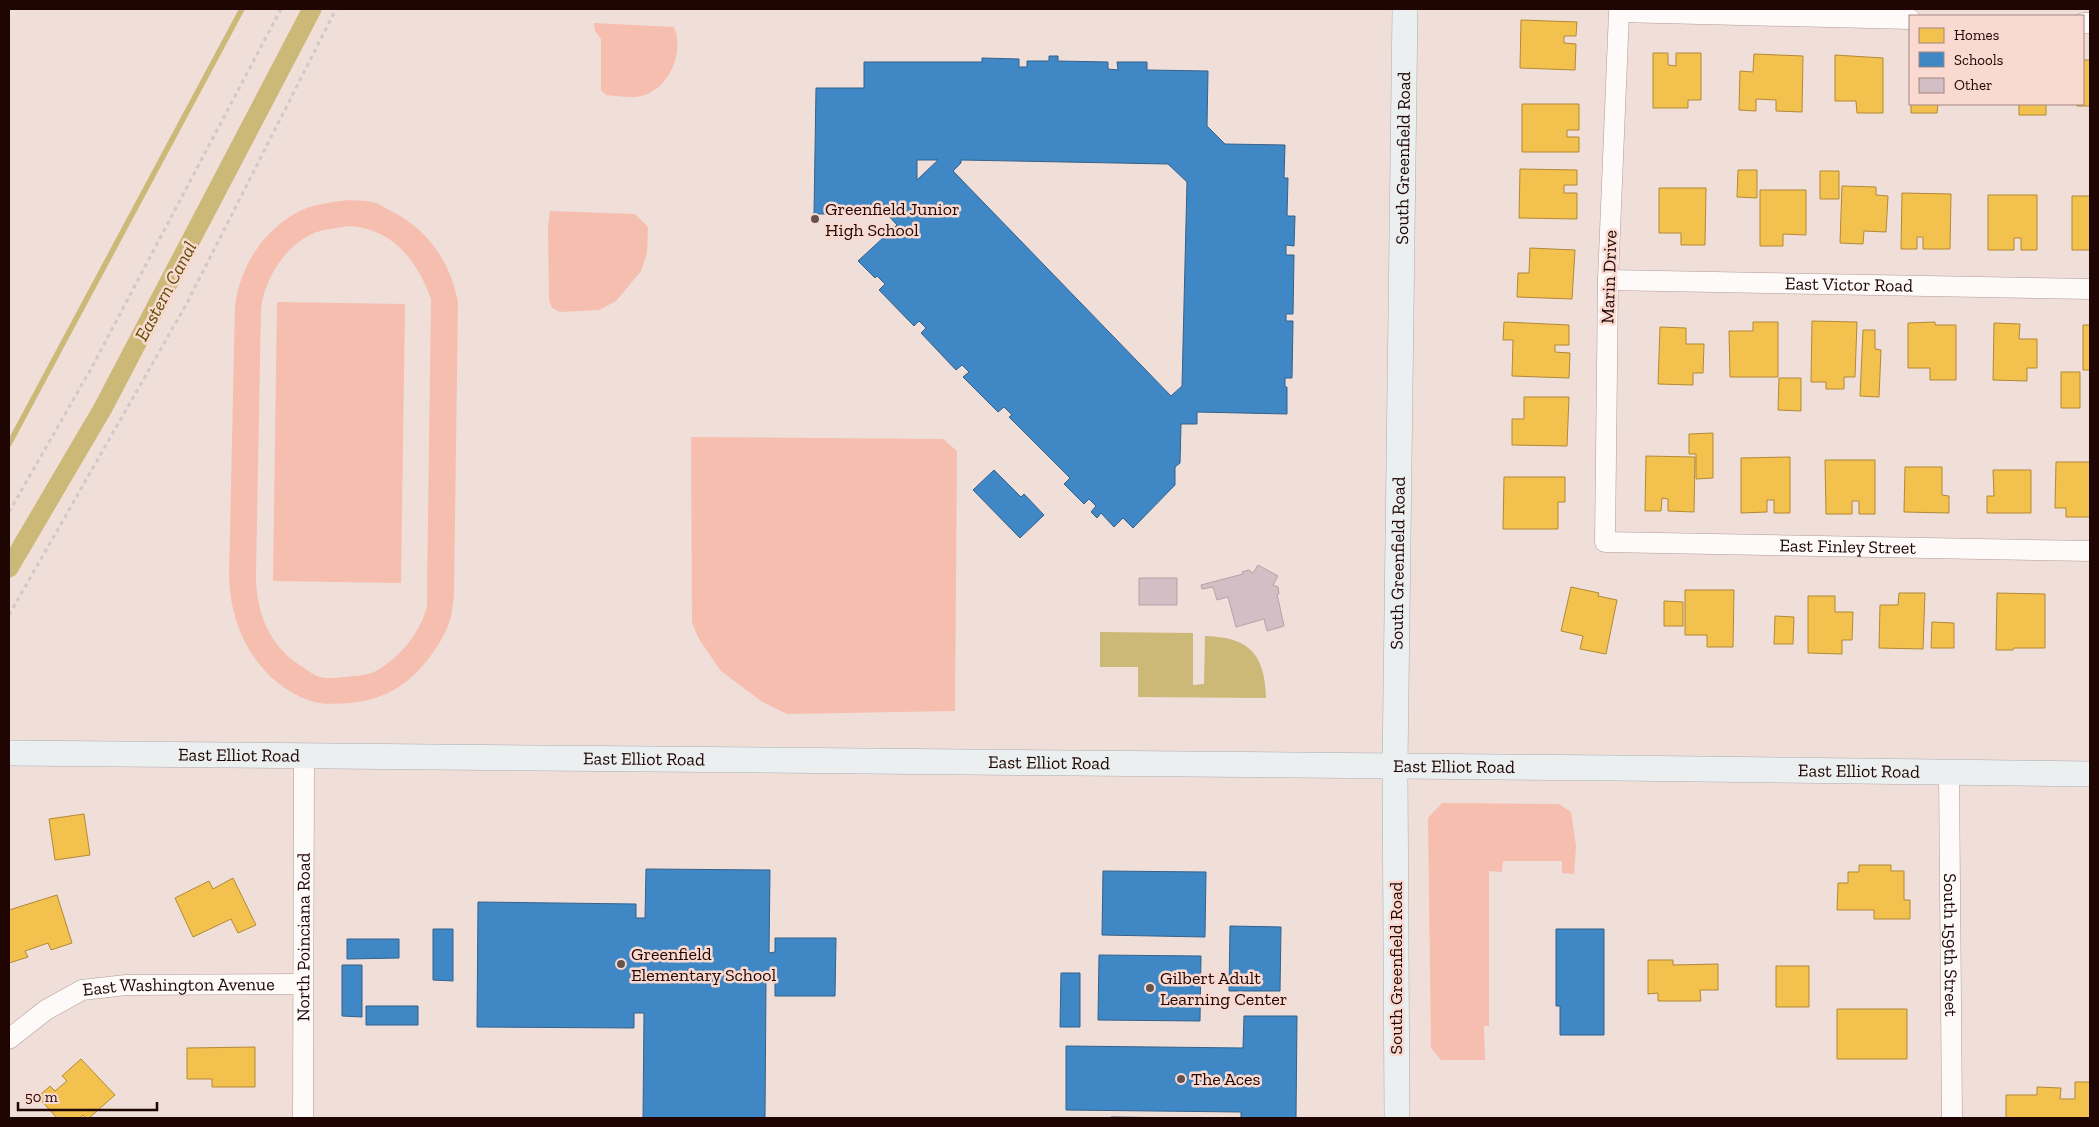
<svg xmlns="http://www.w3.org/2000/svg" width="2099" height="1127" viewBox="0 0 2099 1127" font-family="'Zilla Slab',serif">
<rect width="100%" height="100%" fill="#f0ded9"/>
<!-- green -->
<path fill="#f6beae" fill-rule="evenodd" d="M 594,23 L 674,27 C 684,51 671,85 645,95 C 634,99 618,96 606,95 L 601,90 L 601,39 L 595,31 Z
M 349,200 C 356,201 364,200 372,202 C 378,203 384,207 389,210 C 427,228 451,262 458,303 L 454,591 C 453,617 448,631 434,651 C 413,682 387,700 349,703 C 336,704 320,705 308,700 C 256,680 230,628 229,576 L 235,306 C 240,266 264,229 300,211 C 314,204 333,202 349,200 ZM 349,226 C 393,229 417,260 431,299 L 427,591 C 427,598 428,606 425,613 C 417,637 396,661 374,672 C 365,676 353,676 344,677 C 335,678 325,679 317,676 C 312,674 306,669 301,666 C 269,646 256,612 256,575 L 261,308 C 265,279 284,247 312,234 C 323,229 337,228 349,226 Z
M 550,211 L 635,214 L 648,227 L 647,253 L 641,271 L 616,301 L 599,310 L 560,312 L 552,308 L 549,300 L 548,226 Z
M 277,302 L 405,304 L 401,583 L 273,581 Z
M 691,437 L 943,439 L 957,451 L 955,711 L 787,714 L 761,701 L 721,671 L 699,639 L 692,623 Z
M 1442,803 L 1559,804 L 1571,812 L 1576,846 L 1574,874 L 1562,873 L 1562,861 L 1503,861 L 1502,872 L 1489,871 L 1489,1026 L 1484,1026 L 1485,1060 L 1441,1060 L 1431,1048 L 1428,818 Z"/>
<!-- water -->
<path fill="#ccb877" d="M 1100,632 L 1193,633 L 1193,685 L 1204,684 L 1205,636 C 1249,637 1265,654 1266,698 L 1138,697 L 1138,667 L 1100,667 Z"/>
<!-- homes -->
<path fill="#f2c14e" stroke="#b38937" d="M 1521,20 L 1577,22 L 1576,36 L 1564,36 L 1564,43 L 1576,44 L 1575,70 L 1520,68 Z
M 1653,53 L 1668,53 L 1668,65 L 1676,66 L 1676,53 L 1701,53 L 1701,100 L 1688,100 L 1688,108 L 1653,108 Z
M 1754,54 L 1803,56 L 1802,112 L 1776,111 L 1776,100 L 1756,99 L 1756,111 L 1739,110 L 1740,71 L 1753,72 Z
M 1835,55 L 1883,58 L 1883,113 L 1857,113 L 1856,101 L 1835,101 Z
M 2083,60 L 2090,60 L 2090,106 L 2077,106 L 2077,104 L 2083,104 Z
M 1522,104 L 1579,104 L 1579,130 L 1567,130 L 1567,137 L 1579,137 L 1579,152 L 1522,152 Z
M 1911,104 L 1938,104 L 1937,113 L 1911,113 Z
M 2019,104 L 2046,104 L 2046,115 L 2019,115 Z
M 1520,169 L 1577,170 L 1577,185 L 1564,185 L 1564,193 L 1577,193 L 1577,219 L 1519,218 Z
M 1738,170 L 1757,170 L 1757,198 L 1737,197 Z
M 1820,171 L 1839,171 L 1839,199 L 1820,199 Z
M 1842,186 L 1876,187 L 1876,195 L 1888,196 L 1886,232 L 1864,231 L 1863,244 L 1840,243 Z
M 1659,188 L 1706,188 L 1705,245 L 1681,245 L 1681,233 L 1659,233 Z
M 1760,190 L 1806,190 L 1806,235 L 1783,234 L 1783,246 L 1760,246 Z
M 1902,193 L 1951,194 L 1950,249 L 1923,249 L 1923,237 L 1917,237 L 1917,249 L 1901,249 Z
M 1988,195 L 2037,195 L 2037,250 L 2021,250 L 2021,238 L 2014,238 L 2014,250 L 1988,250 Z
M 2072,196 L 2090,196 L 2090,250 L 2072,250 Z
M 1530,248 L 1575,250 L 1572,299 L 1517,297 L 1518,273 L 1529,273 Z
M 1812,321 L 1857,322 L 1855,377 L 1844,377 L 1844,389 L 1826,389 L 1826,382 L 1811,382 Z
M 1504,322 L 1569,325 L 1569,345 L 1555,345 L 1555,352 L 1570,353 L 1569,378 L 1512,376 L 1513,340 L 1503,340 Z
M 1753,322 L 1778,322 L 1778,377 L 1730,377 L 1729,331 L 1753,331 Z
M 1935,322 L 1935,325 L 1956,325 L 1956,380 L 1930,380 L 1930,368 L 1908,368 L 1908,323 Z
M 1994,323 L 2020,324 L 2019,339 L 2037,339 L 2037,368 L 2027,368 L 2027,381 L 1993,380 Z
M 2083,325 L 2090,325 L 2090,370 L 2083,370 Z
M 1660,327 L 1686,328 L 1686,344 L 1704,344 L 1703,373 L 1693,373 L 1693,385 L 1658,384 Z
M 1863,330 L 1875,330 L 1875,349 L 1881,350 L 1879,397 L 1860,396 Z
M 2061,372 L 2080,372 L 2080,408 L 2061,408 Z
M 1779,378 L 1801,378 L 1801,411 L 1778,410 Z
M 1524,397 L 1569,397 L 1567,446 L 1512,445 L 1512,419 L 1524,419 Z
M 1713,433 L 1713,478 L 1696,479 L 1696,454 L 1689,454 L 1689,434 Z
M 1646,456 L 1695,457 L 1694,512 L 1668,511 L 1668,499 L 1662,498 L 1661,511 L 1645,511 Z
M 1790,457 L 1790,513 L 1774,513 L 1774,500 L 1767,500 L 1767,512 L 1741,513 L 1741,458 Z
M 1825,460 L 1875,460 L 1875,514 L 1859,514 L 1859,501 L 1852,501 L 1852,514 L 1826,514 Z
M 2056,462 L 2090,462 L 2090,517 L 2066,517 L 2066,508 L 2055,508 Z
M 1905,467 L 1942,467 L 1942,495 L 1949,496 L 1949,513 L 1904,512 Z
M 1993,470 L 2031,470 L 2031,513 L 1987,513 L 1987,496 L 1994,496 Z
M 1504,477 L 1565,477 L 1565,502 L 1558,502 L 1558,529 L 1503,529 Z
M 1571,587 L 1599,593 L 1598,596 L 1617,600 L 1606,654 L 1580,649 L 1583,636 L 1561,631 Z
M 1685,590 L 1734,590 L 1733,647 L 1707,647 L 1707,635 L 1685,635 Z
M 1899,593 L 1925,593 L 1923,649 L 1879,648 L 1880,605 L 1898,605 Z
M 1997,593 L 2045,594 L 2045,648 L 2014,648 L 2013,650 L 1996,650 Z
M 1808,596 L 1835,596 L 1835,612 L 1853,612 L 1852,640 L 1842,640 L 1842,654 L 1808,653 Z
M 1664,601 L 1683,602 L 1683,626 L 1664,626 Z
M 1775,616 L 1794,617 L 1793,644 L 1774,644 Z
M 1932,622 L 1954,623 L 1954,648 L 1931,648 Z
M 84,814 L 90,855 L 55,860 L 49,819 Z
M 1859,865 L 1891,865 L 1891,871 L 1904,871 L 1904,900 L 1910,900 L 1910,919 L 1874,919 L 1874,910 L 1837,910 L 1838,883 L 1848,883 L 1848,872 L 1859,872 Z
M 233,878 L 256,925 L 238,933 L 231,919 L 193,937 L 175,898 L 209,881 L 213,889 Z
M 57,895 L 72,943 L 51,950 L 48,943 L 25,951 L 28,957 L 9,963 L 9,910 Z
M 1648,960 L 1673,960 L 1673,965 L 1718,964 L 1718,990 L 1700,990 L 1701,1001 L 1658,1001 L 1658,993 L 1648,994 Z
M 1776,966 L 1809,966 L 1809,1007 L 1776,1007 Z
M 1837,1009 L 1907,1009 L 1907,1059 L 1837,1059 Z
M 255,1047 L 255,1087 L 212,1087 L 212,1079 L 187,1079 L 187,1048 Z
M 81,1059 L 115,1095 L 89,1118 L 86,1118 L 83,1115 L 80,1118 L 57,1118 L 38,1097 L 50,1086 L 55,1091 L 67,1081 L 62,1076 Z
M 2075,1082 L 2090,1082 L 2090,1118 L 2006,1118 L 2006,1095 L 2037,1095 L 2037,1087 L 2061,1088 L 2060,1099 L 2075,1099 Z"/>
<!-- schools -->
<path fill="#3f88c5" stroke="#35618a" fill-rule="evenodd" d="M 1049,56 L 1058,56 L 1058,61 L 1108,62 L 1108,69 L 1118,70 L 1117,62 L 1147,62 L 1147,70 L 1208,71 L 1207,126 L 1225,144 L 1285,145 L 1284,178 L 1288,178 L 1287,216 L 1295,216 L 1294,246 L 1286,245 L 1286,255 L 1294,255 L 1293,314 L 1286,314 L 1286,321 L 1293,321 L 1292,378 L 1285,378 L 1285,387 L 1287,387 L 1287,414 L 1197,412 L 1197,424 L 1181,424 L 1180,463 L 1175,467 L 1175,485 L 1133,528 L 1123,518 L 1114,527 L 1101,513 L 1097,518 L 1091,512 L 1096,506 L 1089,499 L 1084,504 L 1064,484 L 1070,478 L 1009,417 L 1012,415 L 1004,407 L 998,412 L 963,377 L 969,372 L 962,365 L 956,370 L 921,333 L 926,328 L 919,321 L 914,326 L 879,290 L 885,284 L 877,276 L 875,278 L 858,261 L 897,225 L 887,214 L 814,214 L 816,88 L 864,88 L 864,62 L 982,62 L 982,58 L 1019,59 L 1019,67 L 1027,67 L 1027,61 L 1049,61 ZM 917,160 L 938,160 L 917,180 ZM 961,160 L 1168,164 L 1187,182 L 1182,386 L 1171,396 L 953,171 L 961,163 Z
M 994,470 L 1021,497 L 1024,494 L 1044,515 L 1020,538 L 973,490 Z
M 646,869 L 770,870 L 769,953 L 775,952 L 775,938 L 836,938 L 835,996 L 775,996 L 775,981 L 766,981 L 765,1118 L 643,1118 L 644,1013 L 634,1013 L 634,1028 L 477,1027 L 478,902 L 636,904 L 636,918 L 645,918 Z
M 1103,871 L 1206,872 L 1205,937 L 1102,935 Z
M 1230,926 L 1281,927 L 1280,991 L 1229,991 Z
M 433,929 L 453,929 L 453,981 L 433,980 Z
M 1556,929 L 1604,929 L 1604,1035 L 1560,1035 L 1560,1006 L 1556,1006 Z
M 347,939 L 399,939 L 399,958 L 347,959 Z
M 1099,955 L 1201,956 L 1200,1021 L 1098,1020 Z
M 342,965 L 362,965 L 362,1017 L 342,1016 Z
M 1061,973 L 1080,973 L 1080,1027 L 1060,1027 Z
M 366,1006 L 418,1006 L 418,1025 L 366,1025 Z
M 1244,1016 L 1297,1016 L 1296,1118 L 1241,1118 L 1241,1112 L 1066,1110 L 1066,1046 L 1243,1048 Z
M 1111,1117 L 1185,1118 L 1111,1118 Z"/>
<g fill="none" stroke-linecap="round" stroke-linejoin="round">
<!-- stream -->
<path stroke="#ccb877" stroke-width="5.5" d="M 9,444 L 242,9"/>
<!-- canal -->
<path stroke="#ccb877" stroke-width="19" d="M 9,568 L 103,408 L 312,9"/>
</g>
<!-- building -->
<path fill="#d2bfc5" stroke="#b4a2a8" d="M 1258,565 L 1278,576 L 1273,585 L 1278,587 L 1279,594 L 1277,594 L 1284,626 L 1267,631 L 1264,619 L 1236,627 L 1228,597 L 1217,600 L 1213,587 L 1202,589 L 1201,585 L 1243,574 L 1242,572 L 1249,570 L 1253,573 Z
M 1139,578 L 1177,578 L 1177,605 L 1139,605 Z"/>
<g fill="none" stroke-linecap="round" stroke-linejoin="round">
<!-- minor casing -->
<g stroke="#b19c96" stroke-width="21">
<g id="minor">
<path id="s1" d="M 1910,19 L 1619,12 L 1608,280 L 1605,542 L 2090,551"/>
<path d="M 2083,23 L 2090,23"/>
<path id="s2" d="M 1608,280 L 2090,289"/>
<path id="s3" d="M 1949,773 L 1952,1118"/>
<path id="s4" d="M 9,1039 L 46,1010 L 82,990 L 126,985 L 303,984"/>
<path id="s5" d="M 303,1118 L 304,756"/>
</g>
</g>
<!-- major casing -->
<g stroke="#acaeaf" stroke-width="26">
<g id="major">
<path id="s6" d="M 9,753 L 1617,768 L 2090,774"/>
<path id="s7" d="M 1397,1118 L 1395,767 L 1405,9"/>
</g>
</g>
<!-- path -->
<path stroke="#cfcac8" stroke-width="3" stroke-dasharray="4 4" stroke-linecap="butt" d="M 9,512 L 92,367 L 281,9
M 9,615 L 187,303 L 336,9"/>
<!-- minor -->
<use href="#minor" stroke="#fdfaf9" stroke-width="20"/>
<!-- major -->
<use href="#major" stroke="#ebeff0" stroke-width="25"/>
</g>
<!-- markers -->
<g fill="#68524d" stroke="#f9d9d0" stroke-width="2">
<circle cx="815" cy="219" r="5"/>
<circle cx="621" cy="964" r="5"/>
<circle cx="1150" cy="988" r="5"/>
<circle cx="1181" cy="1079" r="5"/>
</g>
<g text-anchor="middle" stroke-width="5" stroke-linejoin="round" paint-order="stroke">
<!-- street labels -->
<g font-size="18" fill="#1f0602" stroke="#f9d9d0">
<text dy="6" stroke="none"><textPath href="#s7" startOffset="960">South Greenfield Road</textPath></text>
<text transform="translate(1609 277) rotate(-88)" y="6">Marin Drive</text>
<text dy="6" stroke="none"><textPath href="#s2" startOffset="241">East Victor Road</textPath></text>
<text dy="6" stroke="none"><textPath href="#s1" startOffset="1064">East Finley Street</textPath></text>
<text dy="6" stroke="none"><textPath href="#s7" startOffset="555">South Greenfield Road</textPath></text>
<text dy="6" stroke="none"><textPath href="#s6" startOffset="230">East Elliot Road</textPath></text>
<text dy="6" stroke="none"><textPath href="#s6" startOffset="635">East Elliot Road</textPath></text>
<text dy="6" stroke="none"><textPath href="#s6" startOffset="1040">East Elliot Road</textPath></text>
<text dy="6" stroke="none"><textPath href="#s6" startOffset="1445">East Elliot Road</textPath></text>
<text dy="6" stroke="none"><textPath href="#s6" startOffset="1850">East Elliot Road</textPath></text>
<text dy="6" stroke="none"><textPath href="#s5" startOffset="181">North Poinciana Road</textPath></text>
<text dy="6" stroke="none"><textPath href="#s3" startOffset="172">South 159th Street</textPath></text>
<text transform="translate(1396 968) rotate(-90)" y="6">South Greenfield Road</text>
<text dy="6" stroke="none"><textPath href="#s4" startOffset="185">East Washington Avenue</textPath></text>
</g>
<!-- poi labels -->
<g font-size="18" fill="#1f0602" stroke="#f9d9d0" text-anchor="start">
<text x="825" y="215">Greenfield Junior<tspan x="825" dy="21">High School</tspan></text>
<text x="631" y="960">Greenfield<tspan x="631" dy="21">Elementary School</tspan></text>
<text x="1160" y="984">Gilbert Adult<tspan x="1160" dy="21">Learning Center</tspan></text>
<text x="1191" y="1085">The Aces</text>
</g>
<!-- water labels -->
<g font-size="19" font-style="italic" fill="#5b4c01" stroke="#f9d9d0">
<text transform="translate(165 291) rotate(-62)" y="7">Eastern Canal</text>
</g>
</g>
<!-- border -->
<rect width="2099" height="1127" fill="none" stroke="#1f0602" stroke-width="20"/>
<!-- legend -->
<rect x="1909" y="15" width="175" height="90" fill="#f9d9d0" stroke="#a2857e"/>
<rect x="1919" y="28" width="25" height="15" fill="#f2c14e" stroke="#a2857e"/>
<text x="1954" y="40" font-size="15" fill="#1f0602">Homes</text>
<rect x="1919" y="52" width="25" height="15" fill="#3f88c5" stroke="#a2857e"/>
<text x="1954" y="65" font-size="15" fill="#1f0602">Schools</text>
<rect x="1919" y="78" width="25" height="15" fill="#d2bfc5" stroke="#a2857e"/>
<text x="1954" y="90" font-size="15" fill="#1f0602">Other</text>
<!-- scale -->
<path d="M18 1102v8h139v-8" fill="none" stroke="#1f0602" stroke-width="2.5"/>
<text x="25" y="1102" font-size="15" fill="#1f0602" stroke="#f9d9d0" stroke-width="4" paint-order="stroke">50 m</text>
</svg>
